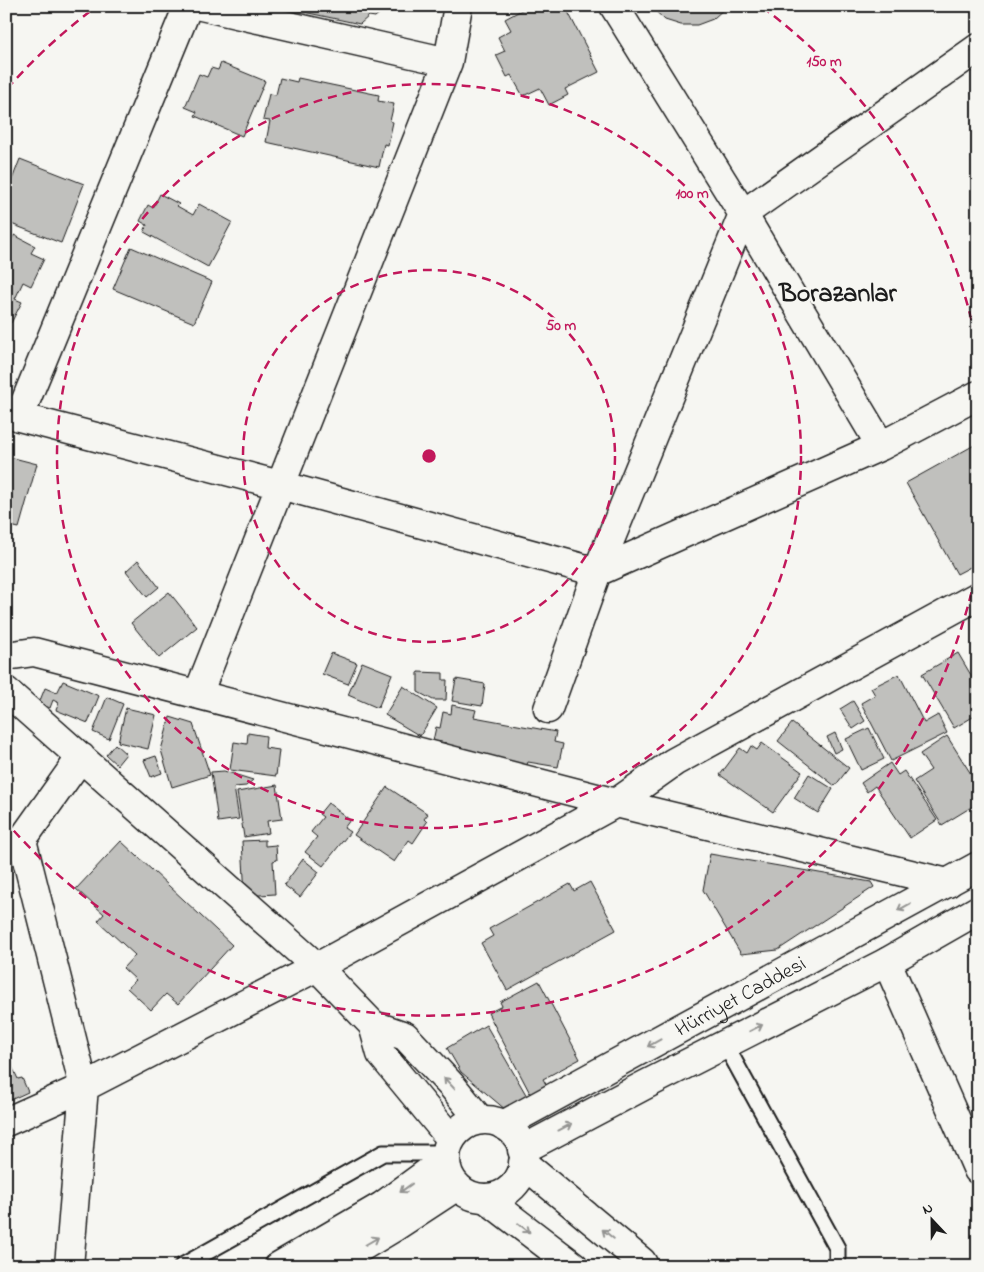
<svg xmlns="http://www.w3.org/2000/svg" width="984" height="1272" viewBox="0 0 984 1272" font-family="'Indie Flower',sans-serif">
<rect width="100%" height="100%" fill="#f6f6f2"/>
<filter id="ink" filterUnits="userSpaceOnUse"><feTurbulence type="fractalNoise" baseFrequency=".02" numOctaves="2"/><feDisplacementMap in="SourceGraphic" scale="10" xChannelSelector="R" yChannelSelector="G"/><feConvolveMatrix kernelMatrix="1 2 1 2 8 2 1 2 1" color-interpolation-filters="sRGB"/></filter>
<g filter="url(#ink)">
<!-- building -->
<path fill="#c0c0bd" stroke="#1c1c1c" d="M 276,6 L 386,6 L 387,7 L 375,17 L 369,16 L 360,24 Z
M 529,6 L 565,6 L 599,72 L 565,89 L 568,95 L 549,105 L 540,88 L 523,96 L 511,75 L 507,77 L 496,55 L 505,51 L 498,37 L 511,30 L 505,19 Z
M 650,6 L 727,6 L 713,19 L 697,25 L 681,25 L 665,20 Z
M 221,63 L 265,81 L 242,136 L 195,116 L 197,112 L 185,107 L 199,74 L 207,77 L 211,68 L 218,70 Z
M 280,78 L 297,82 L 298,78 L 379,95 L 378,101 L 394,104 L 390,121 L 393,122 L 388,145 L 384,144 L 379,167 L 266,142 L 270,121 L 263,120 L 269,94 L 276,95 Z
M 20,159 L 84,184 L 61,243 L 6,222 L 6,195 Z
M 160,194 L 179,204 L 177,206 L 193,215 L 199,204 L 232,222 L 208,267 L 144,232 L 147,225 L 140,221 L 148,205 L 153,208 Z
M 14,235 L 35,246 L 31,253 L 44,259 L 31,286 L 23,282 L 15,299 L 22,302 L 11,323 L 8,321 L 6,324 L 6,241 L 10,243 Z
M 131,247 L 212,282 L 194,323 L 113,289 Z
M 978,443 L 978,563 L 957,574 L 906,483 Z
M 6,456 L 37,464 L 19,528 L 6,525 Z
M 138,560 L 159,587 L 147,597 L 126,571 Z
M 169,592 L 197,627 L 159,658 L 131,623 Z
M 331,653 L 357,663 L 348,684 L 322,674 Z
M 958,653 L 978,687 L 978,714 L 954,728 L 922,674 Z
M 362,662 L 392,674 L 378,708 L 348,695 Z
M 418,672 L 443,673 L 443,680 L 447,680 L 446,700 L 433,700 L 418,692 Z
M 899,674 L 924,723 L 938,715 L 947,733 L 891,761 L 861,703 L 875,695 L 871,688 Z
M 456,679 L 485,684 L 482,706 L 452,701 Z
M 63,681 L 99,696 L 88,723 L 56,710 L 59,703 L 53,700 L 50,708 L 39,703 L 45,688 L 57,693 Z
M 403,686 L 437,708 L 420,736 L 385,715 Z
M 107,697 L 123,704 L 109,739 L 93,732 Z
M 853,701 L 865,721 L 853,729 L 840,709 Z
M 452,705 L 476,710 L 474,717 L 556,732 L 554,742 L 563,744 L 558,767 L 528,762 L 526,767 L 445,752 L 447,743 L 433,741 L 436,727 L 440,728 L 443,712 L 451,714 Z
M 126,708 L 156,715 L 148,749 L 118,742 Z
M 170,717 L 193,724 L 210,775 L 172,787 L 161,750 Z
M 792,723 L 849,768 L 835,786 L 778,741 Z
M 869,728 L 884,759 L 861,770 L 846,739 Z
M 248,733 L 266,736 L 265,748 L 279,750 L 276,776 L 230,770 L 234,742 L 247,744 Z
M 835,733 L 842,749 L 834,753 L 827,737 Z
M 947,736 L 978,785 L 978,803 L 942,825 L 914,781 L 931,770 L 920,754 Z
M 762,743 L 802,772 L 773,812 L 720,775 L 740,748 L 747,753 L 751,746 L 757,750 Z
M 115,744 L 126,754 L 117,765 L 106,755 Z
M 156,756 L 162,773 L 151,777 L 144,760 Z
M 890,763 L 898,775 L 904,771 L 937,820 L 910,838 L 875,786 L 867,792 L 861,783 Z
M 224,771 L 253,780 L 246,786 L 234,787 L 239,819 L 218,822 L 211,772 Z
M 809,774 L 833,789 L 818,813 L 794,798 Z
M 277,785 L 282,819 L 267,821 L 269,833 L 244,837 L 237,792 Z
M 387,787 L 428,814 L 424,819 L 427,822 L 413,843 L 409,840 L 394,862 L 354,835 Z
M 328,803 L 350,820 L 344,828 L 350,832 L 323,866 L 305,852 L 317,837 L 311,832 L 323,817 L 319,814 Z
M 265,840 L 265,846 L 276,845 L 277,860 L 273,861 L 275,894 L 245,896 L 242,841 Z
M 121,841 L 232,945 L 178,1004 L 166,994 L 151,1010 L 127,988 L 136,980 L 123,968 L 135,955 L 98,921 L 104,914 L 76,889 Z
M 710,854 L 871,882 L 874,887 L 778,950 L 741,954 L 703,890 Z
M 303,859 L 319,872 L 300,897 L 284,885 Z
M 590,882 L 616,930 L 507,990 L 481,943 L 493,936 L 489,929 L 570,884 L 574,891 Z
M 539,981 L 580,1059 L 543,1079 L 548,1088 L 532,1097 L 488,1013 L 502,1006 L 500,1002 Z
M 486,1025 L 528,1098 L 506,1110 L 461,1072 L 447,1048 Z
M 6,1035 L 11,1046 L 6,1049 Z
M 6,1054 L 18,1079 L 22,1078 L 28,1092 L 6,1102 Z"/>
<g fill="none" stroke-linecap="round" stroke-linejoin="round">
<!-- lane casing -->
<g stroke="#1c1c1c" stroke-width="19">
<path id="lane" d="M 725,1044 L 837,1248 L 837,1266
M 182,1266 L 383,1153 L 446,1153"/>
</g>
<!-- street casing -->
<g stroke="#1c1c1c" stroke-width="31">
<path id="street" d="M 201,6 L 448,62
M 614,6 L 743,214 L 881,446 L 978,395
M 6,408 L 19,417 L 188,6
M 19,417 L 280,485 L 597,572 L 881,446
M 6,656 L 34,652 L 616,803 L 948,883
M 6,691 L 317,967 L 373,1025
M 198,694 L 448,62 L 458,6
M 548,709 L 597,572 L 743,214 L 978,48
M 22,840 L 84,1087 L 69,1266
M 6,846 L 22,840 L 81,757
M 887,962 L 978,1170
M 6,1122 L 84,1087 L 317,967 L 616,803 L 674,762 L 978,596
M 451,1139 L 381,1054 L 373,1025 L 405,1036 L 453,1087 L 480,1120
M 523,1163 L 642,1262 L 644,1266
M 485,1198 L 574,1266"/>
</g>
<!-- secondary casing -->
<g stroke="#1c1c1c" stroke-width="31">
<path id="secondary" d="M446 1159a39 39 0 1 1 78 0a39 39 0 1 1-78 0Z
M 279,1266 L 382,1206 L 446,1159
M 330,1266 L 393,1228 L 457,1186"/>
</g>
<!-- primary casing -->
<g stroke="#1c1c1c" stroke-width="31">
<g id="primary">
<path id="s1" d="M 503,1125 L 978,866"/>
<path d="M 522,1150 L 645,1085 L 887,962 L 978,910"/>
</g>
</g>
<!-- lane -->
<use href="#lane" stroke="#f6f6f2" stroke-width="15"/>
<!-- street -->
<use href="#street" stroke="#f6f6f2" stroke-width="28"/>
<!-- secondary -->
<use href="#secondary" stroke="#f6f6f2" stroke-width="28"/>
<!-- primary -->
<use href="#primary" stroke="#f6f6f2" stroke-width="28"/>
</g>
<!-- one-way arrows -->
<defs><path id="oneway-shaft" d="M-6 0H5M1.5-3L5.5 0L1.5 3" fill="none" stroke-width="1.6" stroke-linecap="round" stroke-linejoin="round" transform="scale(1.25)"/></defs>
<g stroke="#949492">
<use href="#oneway-shaft" transform="translate(904 907) rotate(151)"/>
<use href="#oneway-shaft" transform="translate(756 1028) rotate(-27)"/>
<use href="#oneway-shaft" transform="translate(654 1043) rotate(151)"/>
<use href="#oneway-shaft" transform="translate(449 1083) rotate(-133)"/>
<use href="#oneway-shaft" transform="translate(565 1127) rotate(-28)"/>
<use href="#oneway-shaft" transform="translate(406 1188) rotate(144)"/>
<use href="#oneway-shaft" transform="translate(524 1228) rotate(38)"/>
<use href="#oneway-shaft" transform="translate(608 1234) rotate(-141)"/>
<use href="#oneway-shaft" transform="translate(372 1241) rotate(-30)"/>
</g>
</g>
<!-- distance rings -->
<g fill="none" stroke="#c2185b" stroke-width="2.5" stroke-dasharray="9 6">
<circle cx="429" cy="456" r="186"/>
<circle cx="429" cy="456" r="372"/>
<path d="M978 563A559 559 0 0 1 7 823M7 89A559 559 0 0 1 96 7M762 7A559 559 0 0 1 978 349"/>
</g>
<g text-anchor="middle" stroke-width="5" stroke-linejoin="round" paint-order="stroke">
<!-- street labels -->
<g font-size="21" fill="#1c1c1c" stroke="#f6f6f2">
<text dy="7" stroke="none"><textPath href="#s1" startOffset="270">Hürriyet Caddesi</textPath></text>
</g>
<!-- district labels -->
<g font-size="26" font-weight="bold" fill="#1c1c1c" stroke="#f6f6f2">
<text x="838" y="301">Borazanlar</text>
</g>
</g>
<circle cx="429" cy="456" r="8" fill="#c2185b" stroke="#f6f6f2" stroke-width="2.5"/>
<g font-size="15" text-anchor="middle" font-weight="bold" fill="#c2185b" stroke="#f6f6f2" stroke-width="5" stroke-linejoin="round" paint-order="stroke">
<text x="824" y="66">150 m</text>
<text x="692" y="198">100 m</text>
<text x="561" y="330">50 m</text>
</g>
<!-- margin -->
<rect width="984" height="1272" fill="none" stroke="#f6f6f2" stroke-width="25"/>
<rect x="12" y="12" width="959" height="1247" fill="none" stroke="#1c1c1c" stroke-width="2" filter="url(#ink)"/>
<!-- north arrow -->
<g transform="translate(932 1220) rotate(338)" stroke="#f6f6f2" stroke-width="4" paint-order="stroke">
<path d="M0-4L9 19L0 12L-9 19Z" fill="#1c1c1c"/>
<text y="-8" font-size="14" font-weight="bold" text-anchor="middle" fill="#1c1c1c">N</text>
</g>
</svg>
